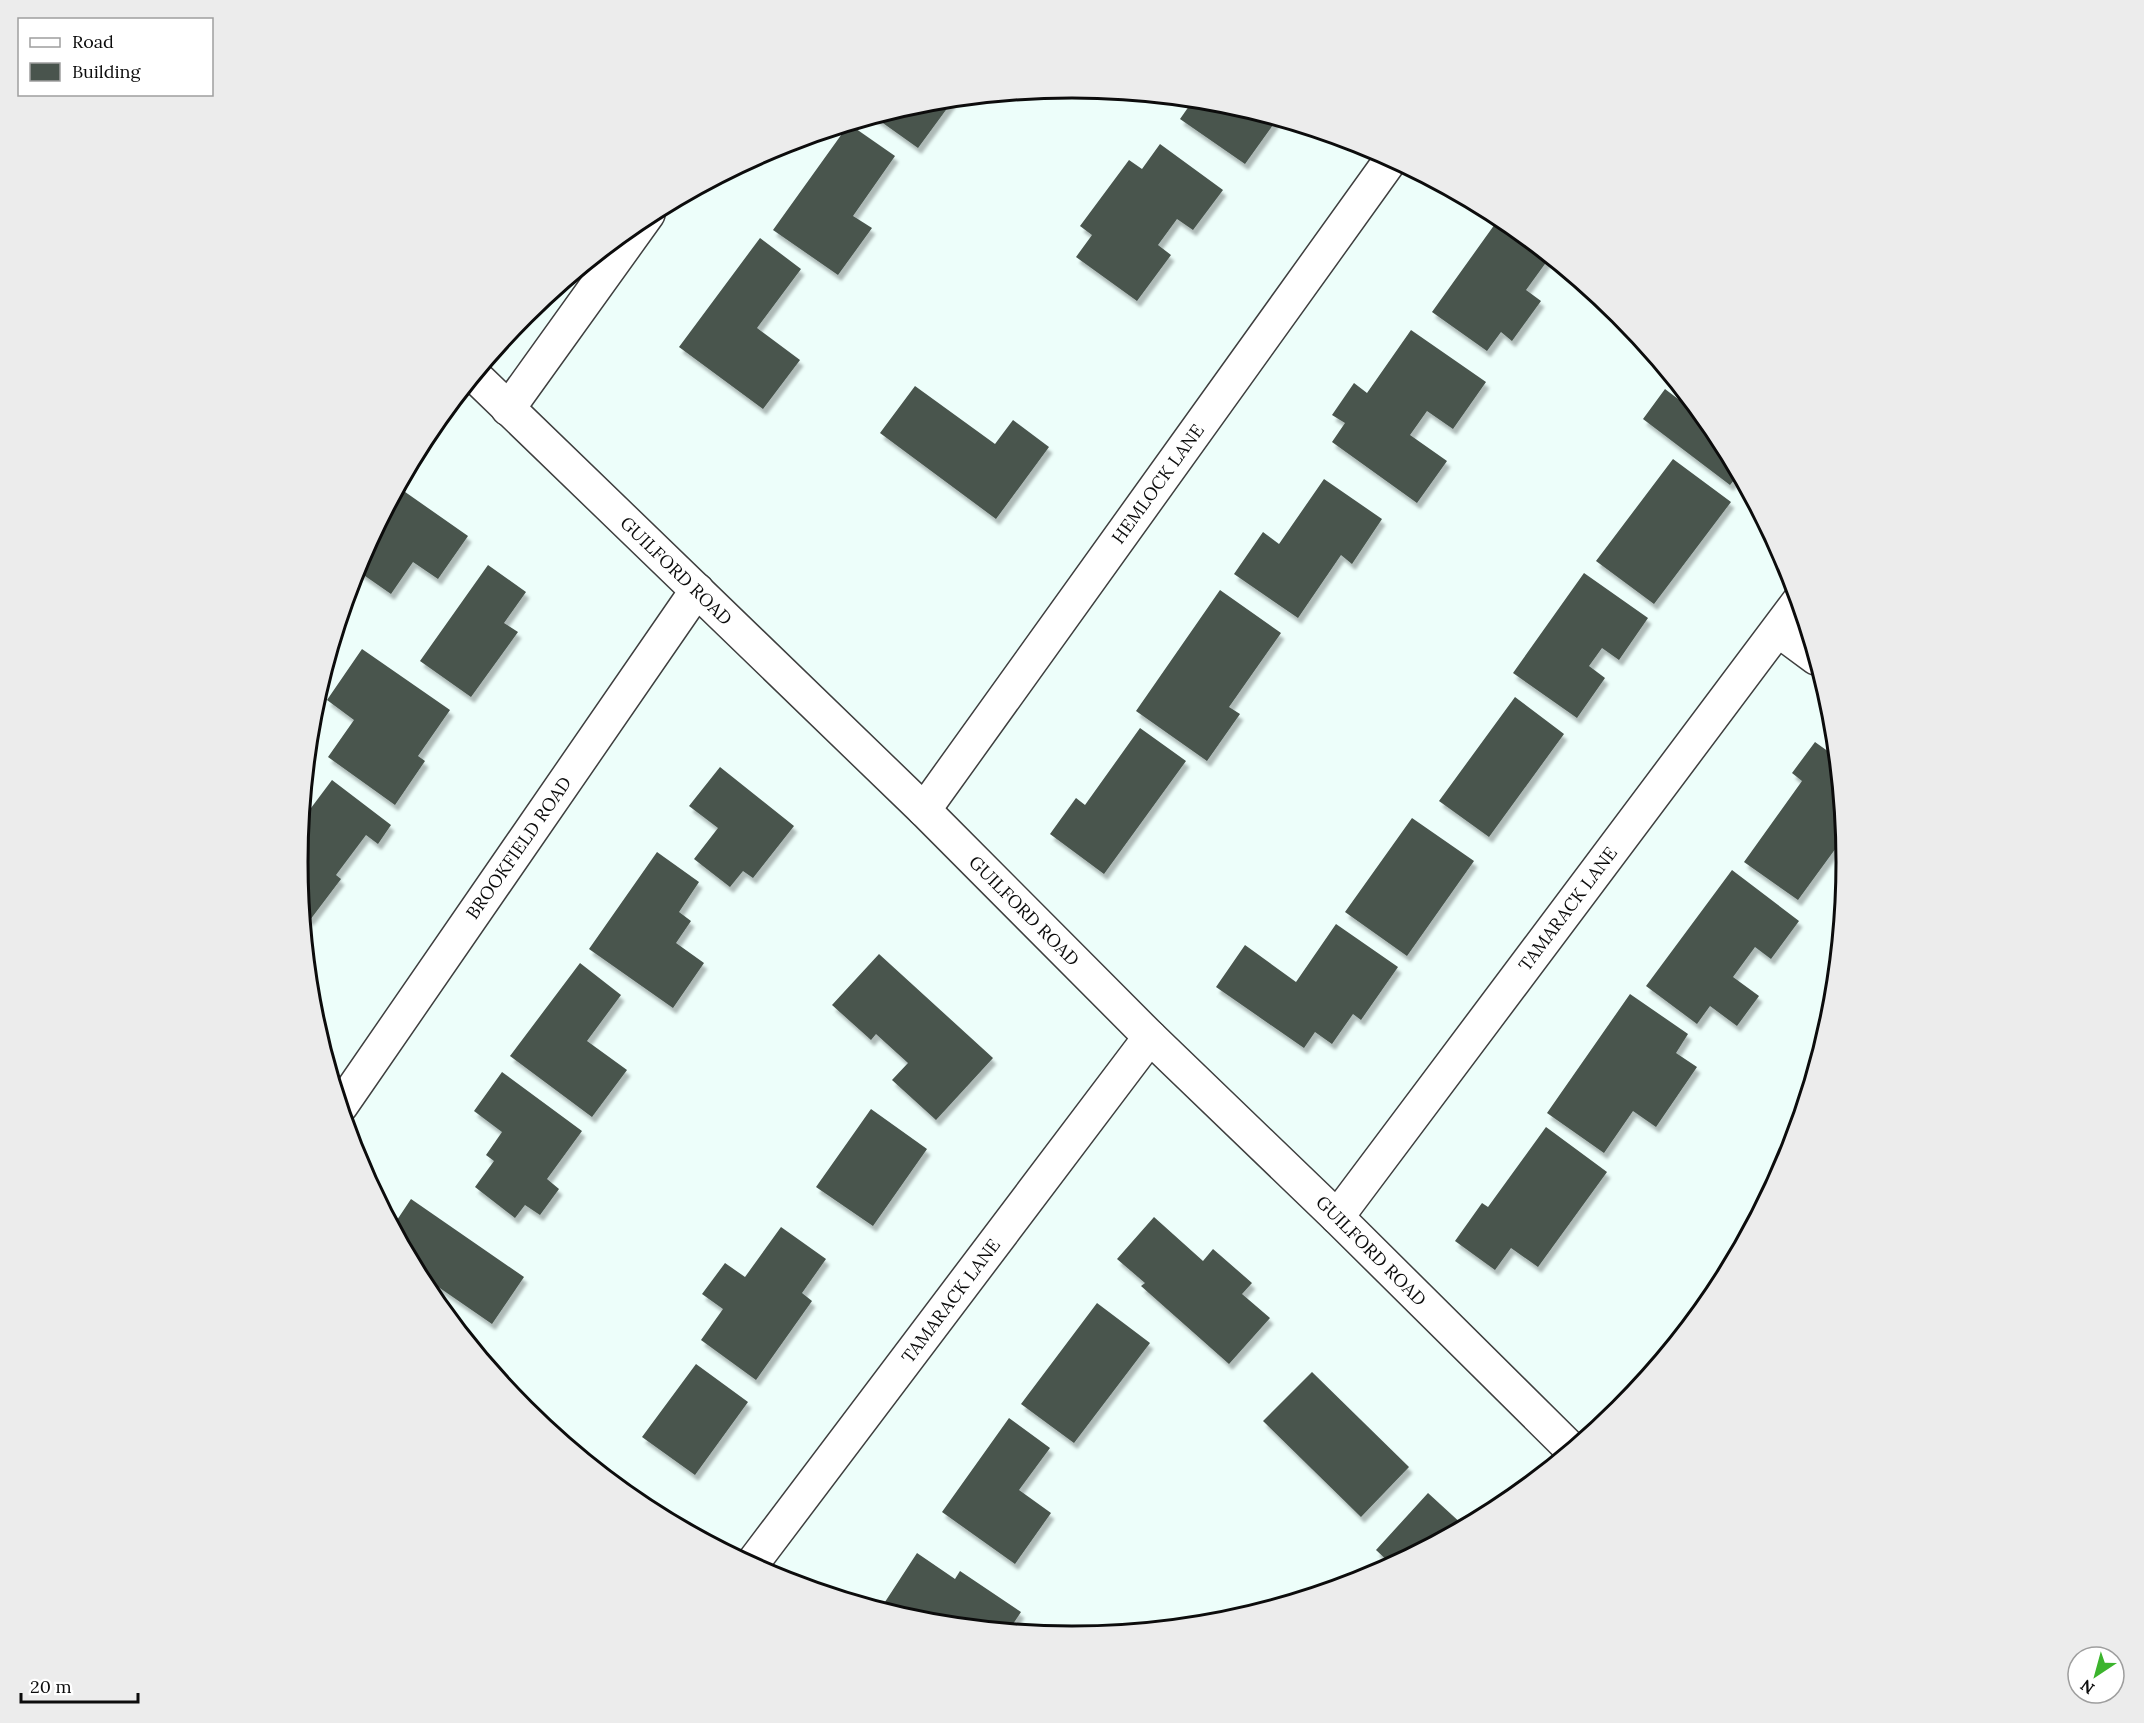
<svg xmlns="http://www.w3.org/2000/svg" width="2144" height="1723" viewBox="0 0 2144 1723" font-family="Lora,serif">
<defs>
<filter id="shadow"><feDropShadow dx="3.5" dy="6" stdDeviation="1.5" flood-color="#0004"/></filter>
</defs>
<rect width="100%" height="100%" fill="#edfefa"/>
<!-- building -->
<path fill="#49544d" filter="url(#shadow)" d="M 954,99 L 918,148 L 873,116 L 921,102 Z
M 1194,99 L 1223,102 L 1278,118 L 1245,164 L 1180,119 Z
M 849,124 L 895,156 L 853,216 L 872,228 L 838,275 L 773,230 Z
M 1160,144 L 1223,190 L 1193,230 L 1177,219 L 1158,245 L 1171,255 L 1137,301 L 1076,257 L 1092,235 L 1080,226 L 1129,160 L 1142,169 Z
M 1500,217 L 1550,257 L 1526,290 L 1541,301 L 1512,341 L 1501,332 L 1487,351 L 1432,312 Z
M 760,238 L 801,269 L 757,328 L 800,360 L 763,409 L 679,347 Z
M 1411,330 L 1486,382 L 1453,429 L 1427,411 L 1410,435 L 1447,461 L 1417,503 L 1332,442 L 1345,423 L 1332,415 L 1354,383 L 1367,393 Z
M 915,386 L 995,444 L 1013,420 L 1049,447 L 996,519 L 880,433 Z
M 1665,389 L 1682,402 L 1687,396 L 1716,431 L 1739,474 L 1730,485 L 1643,419 Z
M 1673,459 L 1731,502 L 1654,604 L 1596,561 Z
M 1324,479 L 1382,519 L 1352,564 L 1341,555 L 1298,618 L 1234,574 L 1263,532 L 1279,544 Z
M 398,487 L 468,536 L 438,579 L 413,562 L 391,594 L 355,569 Z
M 488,565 L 526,592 L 504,623 L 518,632 L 471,697 L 420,661 Z
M 1584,573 L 1648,618 L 1619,660 L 1602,648 L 1589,666 L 1605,678 L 1577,718 L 1513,673 Z
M 1220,590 L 1281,633 L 1229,707 L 1240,714 L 1207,761 L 1136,711 Z
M 362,649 L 450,710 L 418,756 L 425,761 L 395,805 L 328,757 L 354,720 L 327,700 Z
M 1515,697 L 1564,734 L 1489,837 L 1439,801 Z
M 1140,728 L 1186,761 L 1104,874 L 1050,834 L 1076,798 L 1085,805 Z
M 1815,742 L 1836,757 L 1844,837 L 1798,900 L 1744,862 L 1802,781 L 1792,773 Z
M 720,767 L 794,826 L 753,878 L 743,871 L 730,887 L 694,859 L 718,828 L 689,806 Z
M 332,780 L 391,825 L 378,844 L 366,835 L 336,875 L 341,879 L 310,920 L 303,915 L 298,861 L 302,820 Z
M 1412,818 L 1474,861 L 1407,956 L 1345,912 Z
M 657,852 L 699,882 L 679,912 L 691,921 L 676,943 L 704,963 L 673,1008 L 589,949 Z
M 1732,870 L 1799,921 L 1771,959 L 1755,947 L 1733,977 L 1759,996 L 1737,1026 L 1710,1006 L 1697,1024 L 1646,986 Z
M 1336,924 L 1398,967 L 1361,1020 L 1353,1014 L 1332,1044 L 1315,1032 L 1304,1048 L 1216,987 L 1245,945 L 1296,982 Z
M 879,954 L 993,1058 L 936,1120 L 892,1080 L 908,1063 L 876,1034 L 871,1040 L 832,1005 Z
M 580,963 L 621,995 L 587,1041 L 627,1070 L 592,1117 L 510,1056 Z
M 1630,994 L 1688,1034 L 1676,1053 L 1697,1067 L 1656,1127 L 1633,1111 L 1604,1153 L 1547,1113 Z
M 502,1072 L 582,1131 L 547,1179 L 559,1189 L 540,1215 L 525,1205 L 515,1218 L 475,1187 L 494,1161 L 486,1155 L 502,1132 L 474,1111 Z
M 871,1109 L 927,1149 L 873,1226 L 816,1187 Z
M 1546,1127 L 1607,1172 L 1538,1267 L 1511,1248 L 1495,1270 L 1455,1241 L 1482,1203 L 1488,1207 Z
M 411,1199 L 524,1277 L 492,1324 L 418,1273 L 393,1226 Z
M 1154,1217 L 1203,1261 L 1213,1249 L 1252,1283 L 1242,1294 L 1270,1318 L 1229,1364 L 1141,1286 L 1145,1283 L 1117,1259 Z
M 781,1227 L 826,1259 L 802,1293 L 812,1301 L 756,1380 L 701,1340 L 723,1309 L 702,1294 L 725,1263 L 745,1277 Z
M 1097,1303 L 1150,1343 L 1074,1443 L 1021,1404 Z
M 696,1364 L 748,1402 L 695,1475 L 642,1437 Z
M 1312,1372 L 1409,1467 L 1361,1517 L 1263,1421 Z
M 1009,1418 L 1050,1448 L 1019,1490 L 1051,1513 L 1015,1564 L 942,1512 Z
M 1428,1493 L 1464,1526 L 1392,1565 L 1376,1550 Z
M 917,1553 L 955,1579 L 960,1571 L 1021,1612 L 1009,1630 L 921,1621 L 893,1613 L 883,1605 Z"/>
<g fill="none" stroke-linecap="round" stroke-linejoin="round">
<!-- minor casing -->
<g stroke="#3f3f3f" stroke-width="36">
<path id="minor" d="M 508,409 L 648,214
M 1778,630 L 1816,658
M 924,810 L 1392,158
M 341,1106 L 697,590
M 1337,1217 L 1799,601
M 752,1564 L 1150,1037"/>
</g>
<!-- tertiary casing -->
<g stroke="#3f3f3f" stroke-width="36">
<path id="tertiary" d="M 474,375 L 924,810 L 1150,1037 L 1337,1217 L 1571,1449"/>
</g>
<!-- minor -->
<use href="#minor" stroke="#fff" stroke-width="33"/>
<!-- tertiary -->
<use href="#tertiary" stroke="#fff" stroke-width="33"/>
</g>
<g text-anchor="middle" stroke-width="6" stroke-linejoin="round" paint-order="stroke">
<!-- street labels -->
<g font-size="18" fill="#0c0c0c" stroke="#fff">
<text transform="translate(1158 484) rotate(-54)" y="6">HEMLOCK LANE</text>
<text transform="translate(676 571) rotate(44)" y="6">GUILFORD ROAD</text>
<text transform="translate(519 848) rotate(-55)" y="6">BROOKFIELD ROAD</text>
<text transform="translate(1568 909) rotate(-53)" y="6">TAMARACK LANE</text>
<text transform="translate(1024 911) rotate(45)" y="6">GUILFORD ROAD</text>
<text transform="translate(1371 1251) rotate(45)" y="6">GUILFORD ROAD</text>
<text transform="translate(951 1301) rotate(-53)" y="6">TAMARACK LANE</text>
</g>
</g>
<!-- crop -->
<path d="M0 0H2144V1723H0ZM308 862a764 764 0 1 1 1528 0a764 764 0 1 1-1528 0Z" fill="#ececec" fill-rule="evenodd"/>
<path fill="none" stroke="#0c0c0c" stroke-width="3" d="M308 862a764 764 0 1 1 1528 0a764 764 0 1 1-1528 0Z"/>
<!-- legend -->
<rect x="18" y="18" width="195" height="78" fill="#ffffff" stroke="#9e9e9e" stroke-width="1.5"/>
<rect x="30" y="38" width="30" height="9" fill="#ffffff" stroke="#9e9e9e" stroke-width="1.5"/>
<text x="72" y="48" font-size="18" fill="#0c0c0c">Road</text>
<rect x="30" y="63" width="30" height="18" fill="#49544d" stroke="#9e9e9e" stroke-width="1.5"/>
<text x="72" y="78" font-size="18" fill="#0c0c0c">Building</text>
<!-- north arrow -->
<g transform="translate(2096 1675) rotate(216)"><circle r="28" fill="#ffffff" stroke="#9e9e9e" stroke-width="1.5"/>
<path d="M0-4.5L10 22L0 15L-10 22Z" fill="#3cb42d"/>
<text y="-9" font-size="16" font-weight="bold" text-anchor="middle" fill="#0c0c0c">N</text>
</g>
<!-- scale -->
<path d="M21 1693v9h117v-9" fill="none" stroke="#0c0c0c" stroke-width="3"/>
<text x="30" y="1693" font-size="18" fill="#0c0c0c" stroke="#ffffff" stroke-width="4.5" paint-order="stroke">20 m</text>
</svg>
